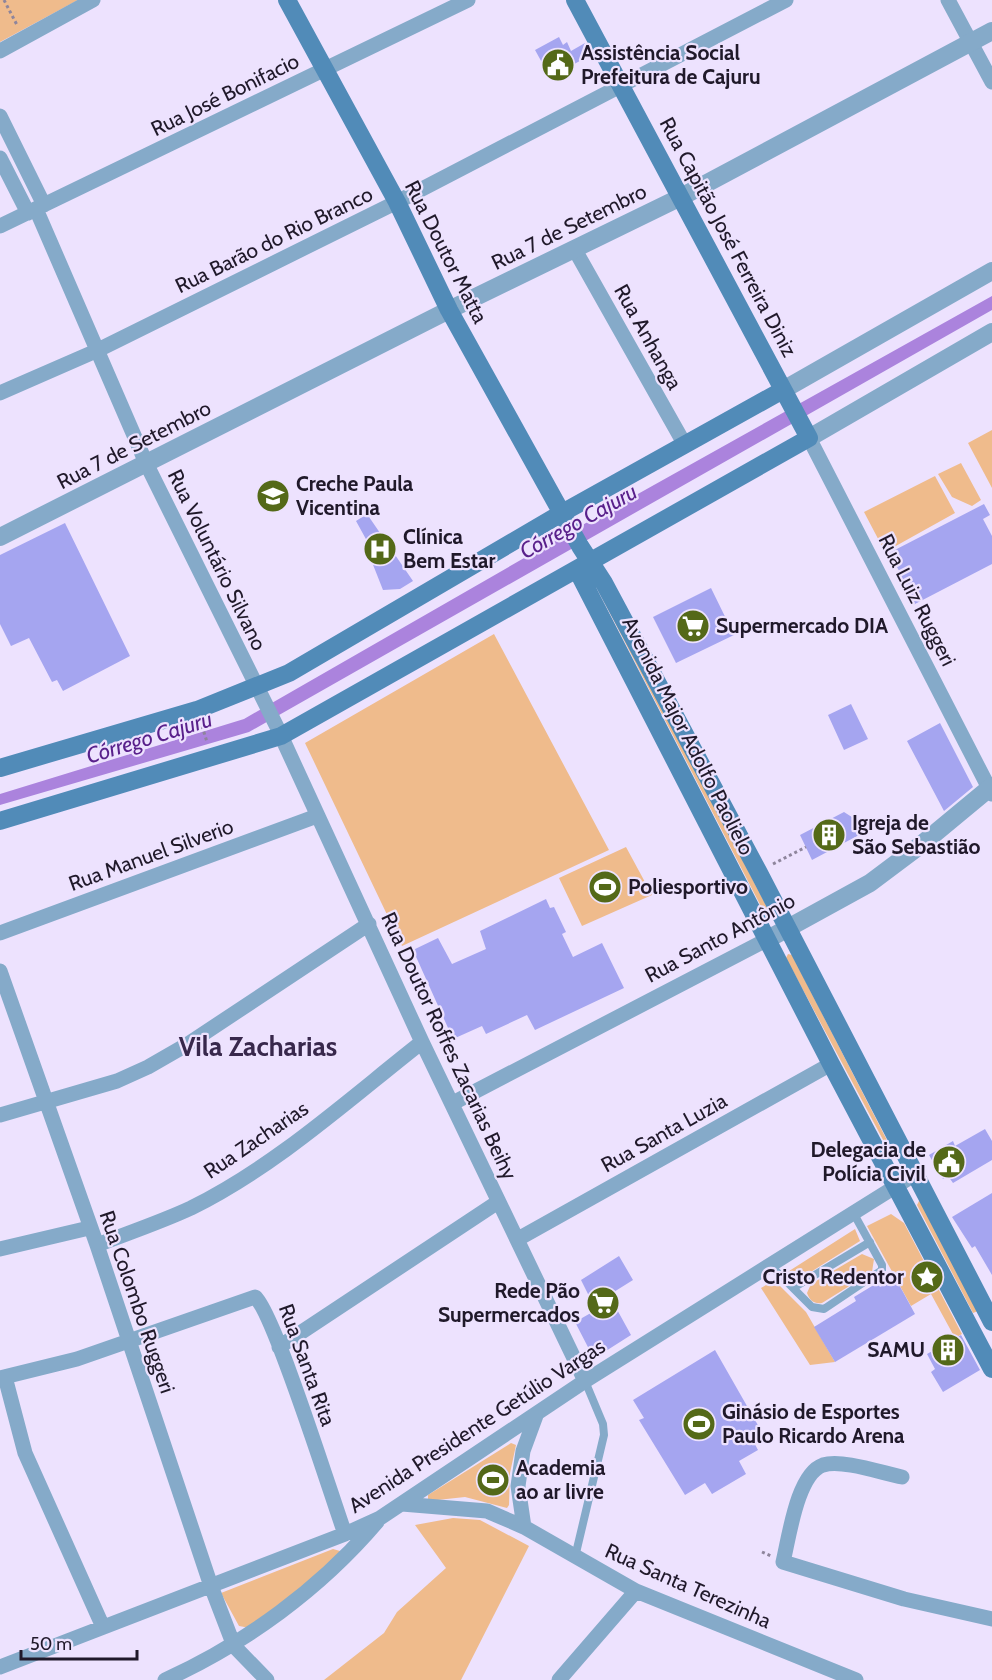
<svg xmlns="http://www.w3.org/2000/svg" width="992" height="1680" viewBox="0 0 992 1680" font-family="Cabin,sans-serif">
<rect width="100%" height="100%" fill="#ede2fe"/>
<!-- green -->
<path fill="#efbb8c" d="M 0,0 L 78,0 L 0,42 Z
M 992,430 L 992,488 L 968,443 Z
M 961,463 L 981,500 L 972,506 L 952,497 L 938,474 Z
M 935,476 L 955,513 L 885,552 L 864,512 Z
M 600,585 L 772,917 L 771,918 L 767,918 L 598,590 Z
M 494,634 L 609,850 L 402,946 L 305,743 Z
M 626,847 L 652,895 L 582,926 L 559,878 Z
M 788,954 L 792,955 L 893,1152 L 889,1151 L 786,958 Z
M 919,1201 L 921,1201 L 978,1311 L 973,1313 L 917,1205 Z
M 891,1214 L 904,1223 L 962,1334 L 955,1338 L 931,1294 L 911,1306 L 867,1226 Z
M 855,1229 L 860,1241 L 798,1280 L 786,1273 Z
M 862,1254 L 874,1259 L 872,1272 L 822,1303 C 814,1304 810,1301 807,1293 L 811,1284 Z
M 774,1280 L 806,1312 L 835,1362 L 810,1365 L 761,1288 Z
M 511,1443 L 516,1445 L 510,1473 L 509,1505 L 507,1508 L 465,1497 L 428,1501 L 428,1495 Z
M 453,1518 L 480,1520 L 529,1546 L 461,1680 L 324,1680 L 384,1633 L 397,1612 L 446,1568 L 415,1525 Z
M 333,1549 L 340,1551 L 338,1558 L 250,1628 L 239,1626 L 221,1593 Z"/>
<!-- water -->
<path fill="#ab83dd" d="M 992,296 L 992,310 L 249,732 L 0,805 L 0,794 L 244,719 L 552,542 Z"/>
<!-- building -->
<path fill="#a5a5f0" d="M 559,37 L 563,45 L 567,42 L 571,51 L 585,43 L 591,55 L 550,77 L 535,50 Z
M 984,504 L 990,515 L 983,519 L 992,536 L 992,564 L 913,605 L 898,577 L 902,576 L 889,553 Z
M 367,514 L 413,581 L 400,589 L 383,590 L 364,542 L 367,541 L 356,521 Z
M 65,523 L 130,656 L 63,691 L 57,680 L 52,682 L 29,638 L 11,646 L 0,624 L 0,555 Z
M 711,588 L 734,635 L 676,663 L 653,617 Z
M 851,704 L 868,739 L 844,750 L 828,715 Z
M 940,723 L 973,787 L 944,811 L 907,741 Z
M 844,812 L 858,821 L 859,835 L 812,860 L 800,835 Z
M 546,899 L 550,908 L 554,907 L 566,932 L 562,934 L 573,957 L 602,943 L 624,988 L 535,1030 L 527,1015 L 486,1034 L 482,1026 L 453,1039 L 413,950 L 438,938 L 452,964 L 486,949 L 480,931 Z
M 985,1129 L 992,1141 L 992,1160 L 953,1183 L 948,1176 L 943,1179 L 929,1155 L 953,1141 L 955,1146 Z
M 992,1193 L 992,1275 L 975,1246 L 972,1248 L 952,1217 Z
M 619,1256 L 633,1280 L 609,1295 L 631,1335 L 598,1356 L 590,1351 L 575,1322 L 596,1310 L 581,1280 Z
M 896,1279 L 915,1314 L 835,1362 L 814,1327 L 856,1301 L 854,1297 L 877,1283 L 880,1287 Z
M 961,1335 L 980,1370 L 943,1392 L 931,1372 L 935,1369 L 927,1354 Z
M 715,1350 L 759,1427 L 751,1437 L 758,1450 L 739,1461 L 746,1474 L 712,1494 L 705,1483 L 685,1495 L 639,1420 L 644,1418 L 633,1400 Z"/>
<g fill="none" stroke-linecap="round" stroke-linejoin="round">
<!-- path -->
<path stroke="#8e859c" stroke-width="3" stroke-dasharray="3 3" stroke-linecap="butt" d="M 4,0 L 17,25
M 202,726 L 207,742
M 773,864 L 806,847
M 762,1552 L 771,1556"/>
<!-- service -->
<path stroke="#85aac9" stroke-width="8" d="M 771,1266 L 812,1307 L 824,1309 L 882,1270 L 882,1265 L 854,1214
M 793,1288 L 870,1242
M 575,1557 L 604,1435 L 603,1424 L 585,1381"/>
<!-- minor -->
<path stroke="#85aac9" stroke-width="15" d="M 948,0 L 992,82
M 0,51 L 93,0
M 0,116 L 44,205
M 0,158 L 28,213
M 36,209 L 146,463 L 277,727 L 422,1042 L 585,1381
M 0,226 L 468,0
M 575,250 L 685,445
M 0,393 L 96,351 L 397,202 L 786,0
M 809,438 L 992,794
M 0,933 L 317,816
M 0,971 L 97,1245 L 211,1586 L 234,1646 L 267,1680
M 453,1103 L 768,939
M 0,1115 L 117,1081 L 148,1067 L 188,1044 L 369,924
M 518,1239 L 831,1064
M 97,1245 C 128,1233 161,1222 191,1208 C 276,1166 348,1100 422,1042
M 0,1249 L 89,1228
M 279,1347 L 498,1202
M 5,1377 L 25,1453 L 103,1627
M 0,1378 L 77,1359 L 255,1297 C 274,1312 332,1498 345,1534
M 902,1477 C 882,1473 842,1459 823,1465 C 797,1474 789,1538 783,1562 L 904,1599 L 992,1619
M 402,1504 L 487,1511 L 524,1527 L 636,1591 L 856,1680
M 524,1527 L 518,1486 L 523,1451 L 537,1413
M 0,1667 L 345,1534 L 380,1518 L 585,1381 L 914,1175
M 165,1680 C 246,1643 320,1589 377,1522
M 559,1680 L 636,1591"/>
<!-- tertiary -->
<path stroke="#85aac9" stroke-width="18" d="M 783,390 L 992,271
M 809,438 L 992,332
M 0,537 L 449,310 L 681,197 L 992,31
M 768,939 L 870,883 L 922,844 L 992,786"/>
<!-- secondary -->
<path stroke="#518bb8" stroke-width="18" d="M 287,0 L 397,202 L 449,310 L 580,546 L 604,583 L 758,871 L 992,1322
M 577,570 L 831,1064 L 992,1369
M 0,768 L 197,710 L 289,673 L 562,513 L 783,390
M 0,821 L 281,736 L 809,438 L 575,0"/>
</g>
<!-- icons -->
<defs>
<g id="civic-disc" transform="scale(1.725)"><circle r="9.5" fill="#546918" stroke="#ede2fe"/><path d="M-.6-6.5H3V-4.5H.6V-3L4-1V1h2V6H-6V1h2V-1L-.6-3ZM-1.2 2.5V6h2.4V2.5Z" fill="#fff"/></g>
<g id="school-disc" transform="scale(1.725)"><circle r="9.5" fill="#546918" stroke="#ede2fe"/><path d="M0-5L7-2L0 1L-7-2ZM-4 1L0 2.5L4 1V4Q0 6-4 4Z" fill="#fff"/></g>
<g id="hospital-disc" transform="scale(1.725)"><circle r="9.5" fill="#546918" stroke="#ede2fe"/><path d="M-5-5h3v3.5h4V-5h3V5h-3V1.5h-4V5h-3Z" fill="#fff"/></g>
<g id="supermarket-disc" transform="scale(1.725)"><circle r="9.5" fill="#546918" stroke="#ede2fe"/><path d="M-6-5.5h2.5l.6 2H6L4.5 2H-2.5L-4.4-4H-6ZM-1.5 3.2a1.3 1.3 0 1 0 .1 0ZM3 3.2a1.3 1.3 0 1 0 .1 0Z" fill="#fff"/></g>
<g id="building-disc" transform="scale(1.725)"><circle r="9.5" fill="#546918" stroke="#ede2fe"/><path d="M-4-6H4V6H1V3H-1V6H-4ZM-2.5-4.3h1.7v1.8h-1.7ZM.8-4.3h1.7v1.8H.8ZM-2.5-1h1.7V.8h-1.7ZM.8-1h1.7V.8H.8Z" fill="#fff"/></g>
<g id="stadium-disc" transform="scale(1.725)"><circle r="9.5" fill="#546918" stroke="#ede2fe"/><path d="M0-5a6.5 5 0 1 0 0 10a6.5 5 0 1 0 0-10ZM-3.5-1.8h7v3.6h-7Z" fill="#fff"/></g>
<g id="sight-disc" transform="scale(1.725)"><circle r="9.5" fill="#546918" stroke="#ede2fe"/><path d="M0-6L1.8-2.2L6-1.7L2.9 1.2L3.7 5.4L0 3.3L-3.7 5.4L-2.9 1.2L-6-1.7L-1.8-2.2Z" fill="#fff"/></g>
</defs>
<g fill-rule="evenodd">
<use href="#civic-disc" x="558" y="65"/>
<use href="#school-disc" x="273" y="496"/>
<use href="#hospital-disc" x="380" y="549"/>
<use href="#supermarket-disc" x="693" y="626"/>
<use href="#building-disc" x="829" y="835"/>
<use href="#stadium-disc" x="605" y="887"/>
<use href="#civic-disc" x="949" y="1162"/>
<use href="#sight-disc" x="927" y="1277"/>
<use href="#supermarket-disc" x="603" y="1303"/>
<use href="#building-disc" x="948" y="1350"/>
<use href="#stadium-disc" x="699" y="1424"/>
<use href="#stadium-disc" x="493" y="1480"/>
</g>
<g text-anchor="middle" stroke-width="4.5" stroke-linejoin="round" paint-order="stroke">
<!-- poi labels -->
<g font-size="21" font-weight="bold" fill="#20192a" stroke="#ede2fe" text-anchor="start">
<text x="581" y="60">Assistência Social<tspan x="581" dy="24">Prefeitura de Cajuru</tspan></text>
<text x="296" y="491">Creche Paula<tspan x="296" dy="24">Vicentina</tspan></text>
<text x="403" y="544">Clínica<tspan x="403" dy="24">Bem Estar</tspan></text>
<text x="716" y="633">Supermercado DIA</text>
<text x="852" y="830">Igreja de<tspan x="852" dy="24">São Sebastião</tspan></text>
<text x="628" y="894">Poliesportivo</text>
<text x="926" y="1157" text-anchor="end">Delegacia de<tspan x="926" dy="24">Polícia Civil</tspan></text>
<text x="904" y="1284" text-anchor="end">Cristo Redentor</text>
<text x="580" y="1298" text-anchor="end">Rede Pão<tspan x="580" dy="24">Supermercados</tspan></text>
<text x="925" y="1357" text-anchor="end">SAMU</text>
<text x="722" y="1419">Ginásio de Esportes<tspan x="722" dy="24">Paulo Ricardo Arena</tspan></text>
<text x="516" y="1475">Academia<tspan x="516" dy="24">ao ar livre</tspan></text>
</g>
<!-- street labels -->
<g font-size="21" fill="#20192a" stroke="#ede2fe">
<text transform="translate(225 95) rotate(-26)" y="7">Rua José Bonifacio</text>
<text transform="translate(569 227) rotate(-26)" y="7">Rua 7 de Setembro</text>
<text transform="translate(728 237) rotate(62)" y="7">Rua Capitão José Ferreira Diniz</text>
<text transform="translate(274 240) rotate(-26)" y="7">Rua Barão do Rio Branco</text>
<text transform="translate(446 252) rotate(63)" y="7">Rua Doutor Matta</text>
<text transform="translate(648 337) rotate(61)" y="7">Rua Anhanga</text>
<text transform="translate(134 445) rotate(-27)" y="7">Rua 7 de Setembro</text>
<text transform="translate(217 560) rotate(64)" y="7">Rua Voluntário Silvano</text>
<text transform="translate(917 600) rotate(63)" y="7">Rua Luiz Ruggeri</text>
<text transform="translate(688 736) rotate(63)" y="7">Avenida Major Adolfo Paolielo</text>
<text transform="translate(151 855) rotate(-20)" y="7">Rua Manuel Silverio</text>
<text transform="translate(720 938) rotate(-28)" y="7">Rua Santo Antônio</text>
<text transform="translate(449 1046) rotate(65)" y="7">Rua Doutor Roffes Zacarias Beihy</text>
<text transform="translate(664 1133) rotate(-29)" y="7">Rua Santa Luzia</text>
<text transform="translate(256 1140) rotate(-34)" y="7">Rua Zacharias</text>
<text transform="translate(137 1302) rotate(71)" y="7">Rua Colombo Ruggeri</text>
<text transform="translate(307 1365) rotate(70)" y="7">Rua Santa Rita</text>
<text transform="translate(477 1426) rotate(-33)" y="7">Avenida Presidente Getúlio Vargas</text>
<text transform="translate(688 1586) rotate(24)" y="7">Rua Santa Terezinha</text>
</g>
<!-- water labels -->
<g font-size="22" font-style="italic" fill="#59208b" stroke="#ede2fe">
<text transform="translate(578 521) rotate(-29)" y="8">Córrego Cajuru</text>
<text transform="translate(149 737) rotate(-17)" y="8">Córrego Cajuru</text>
</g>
<!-- district labels -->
<g font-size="27" font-weight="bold" fill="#38284c" stroke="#ede2fe">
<text x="258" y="1056">Vila Zacharias</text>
</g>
</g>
<!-- scale -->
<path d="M21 1650v9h116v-9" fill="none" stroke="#20192a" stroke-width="3"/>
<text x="30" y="1650" font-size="18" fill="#20192a" stroke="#ede2fe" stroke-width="4.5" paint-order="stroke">50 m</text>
</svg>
